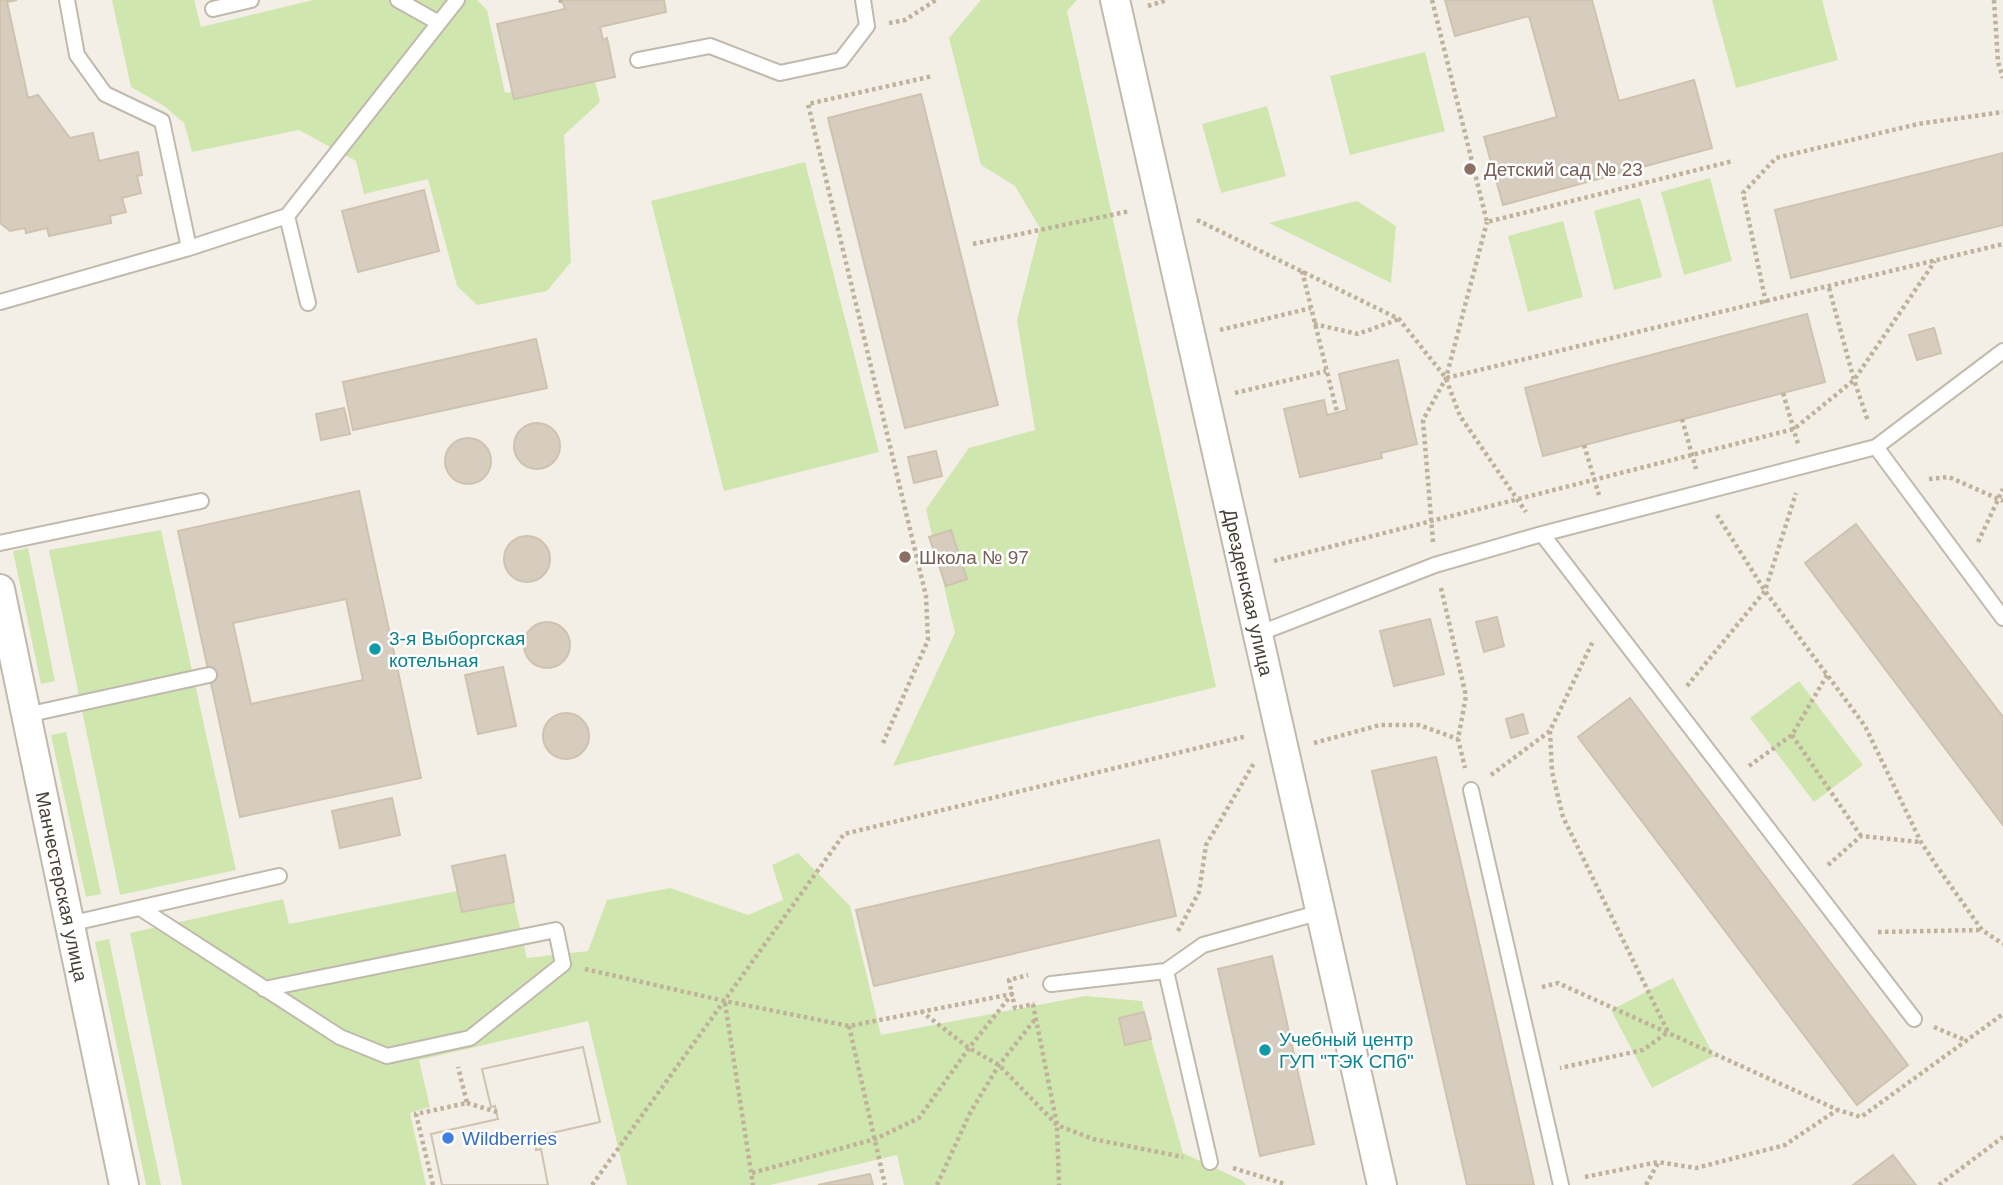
<svg xmlns="http://www.w3.org/2000/svg" width="2003" height="1185" viewBox="0 0 2003 1185" font-family="Helvetica,sans-serif">
<rect width="100%" height="100%" fill="#f3efe6"/>
<!-- green -->
<path fill="#cfe7af" d="M 112,0 L 194,0 L 201,27 L 313,0 L 477,0 L 487,10 L 505,93 L 595,81 L 600,102 L 564,135 L 571,262 L 547,291 L 477,305 L 457,286 L 428,179 L 364,194 L 356,161 L 299,130 L 192,152 L 184,123 L 164,106 L 131,87 Z
M 981,0 L 1077,0 L 1067,11 L 1216,687 L 893,766 L 955,633 L 926,509 L 969,448 L 1035,430 L 1017,320 L 1040,228 L 1015,186 L 981,165 L 949,38 Z
M 1712,0 L 1822,0 L 1838,60 L 1736,88 Z
M 1425,52 L 1445,131 L 1350,155 L 1330,76 Z
M 1267,106 L 1286,176 L 1221,193 L 1202,124 Z
M 805,162 L 879,452 L 724,491 L 651,201 Z
M 1710,178 L 1732,261 L 1684,275 L 1661,192 Z
M 1640,198 L 1662,277 L 1614,290 L 1594,211 Z
M 1357,201 L 1396,226 L 1391,283 L 1269,223 Z
M 1563,221 L 1583,297 L 1528,312 L 1508,236 Z
M 161,530 L 236,870 L 120,895 L 49,550 Z
M 28,548 L 55,681 L 41,684 L 13,551 Z
M 1799,681 L 1863,765 L 1814,802 L 1750,718 Z
M 66,732 L 101,894 L 86,897 L 51,735 Z
M 798,853 L 850,906 L 881,1035 L 1085,996 L 1142,1001 L 1144,1012 L 1119,1018 L 1125,1045 L 1151,1039 L 1183,1153 L 1243,1181 L 1246,1185 L 904,1185 L 897,1155 L 770,1185 L 627,1185 L 588,1021 L 419,1060 L 430,1107 L 410,1113 L 426,1185 L 182,1185 L 130,933 L 283,899 L 289,924 L 457,891 L 462,912 L 514,902 L 527,958 L 588,951 L 607,900 L 670,888 L 748,915 L 783,900 L 772,865 Z
M 109,939 L 161,1185 L 146,1185 L 95,942 Z
M 1673,978 L 1714,1056 L 1652,1088 L 1611,1010 Z"/>
<!-- building -->
<path fill="#d7cdbf" stroke="#cfc2af" stroke-width="2" fill-rule="evenodd" d="M 0,0 L 17,0 L 7,2 L 28,98 L 38,95 L 70,138 L 93,133 L 99,161 L 138,152 L 142,175 L 137,176 L 141,193 L 122,198 L 126,212 L 110,216 L 111,223 L 49,236 L 47,228 L 26,233 L 25,228 L 10,231 L 0,223 Z
M 562,0 L 664,0 L 666,12 L 600,27 L 603,40 L 607,38 L 615,77 L 514,99 L 497,24 L 565,9 Z
M 1445,0 L 1592,0 L 1619,101 L 1694,80 L 1712,148 L 1503,205 L 1484,137 L 1557,117 L 1529,16 L 1455,36 Z
M 921,94 L 998,405 L 905,428 L 828,118 Z
M 2003,153 L 2003,225 L 1791,278 L 1775,210 Z
M 424,190 L 439,251 L 358,272 L 342,211 Z
M 1807,314 L 1825,382 L 1543,456 L 1525,388 Z
M 1934,328 L 1941,353 L 1917,360 L 1909,335 Z
M 536,339 L 547,388 L 353,430 L 343,382 Z
M 1398,360 L 1417,444 L 1381,453 L 1382,458 L 1300,477 L 1284,409 L 1324,400 L 1327,415 L 1347,410 L 1339,374 Z
M 344,408 L 350,434 L 321,440 L 316,414 Z
M514 446a23 23 0 1 1 46 0a23 23 0 1 1-46 0Z
M445 461a23 23 0 1 1 46 0a23 23 0 1 1-46 0Z
M 936,451 L 942,476 L 914,483 L 908,457 Z
M 359,491 L 421,778 L 240,817 L 178,531 ZM 346,599 L 363,680 L 251,704 L 233,623 Z
M 1856,524 L 2003,717 L 2003,825 L 1805,563 Z
M 951,530 L 967,579 L 946,586 L 929,537 Z
M504 559a23 23 0 1 1 46 0a23 23 0 1 1-46 0Z
M 1497,617 L 1504,646 L 1484,652 L 1476,622 Z
M 1430,619 L 1444,674 L 1394,686 L 1380,631 Z
M524 645a23 23 0 1 1 46 0a23 23 0 1 1-46 0Z
M 503,667 L 516,726 L 478,734 L 465,675 Z
M 1630,698 L 1908,1065 L 1857,1105 L 1578,737 Z
M543 736a23 23 0 1 1 46 0a23 23 0 1 1-46 0Z
M 1523,714 L 1528,733 L 1511,738 L 1506,719 Z
M 1436,757 L 1469,898 L 1534,1185 L 1467,1185 L 1372,771 Z
M 392,798 L 400,835 L 340,848 L 332,811 Z
M 1159,840 L 1176,916 L 874,986 L 856,910 Z
M 505,855 L 514,902 L 462,912 L 452,866 Z
M 1272,956 L 1314,1144 L 1260,1156 L 1218,969 Z
M 1144,1012 L 1151,1039 L 1125,1045 L 1119,1018 Z
M 583,1047 L 600,1122 L 534,1137 L 536,1150 L 541,1149 L 548,1185 L 442,1185 L 431,1134 L 498,1119 L 495,1106 L 491,1107 L 482,1069 Z
M 583,1047 L 600,1122 L 534,1137 L 536,1150 L 541,1149 L 548,1185 L 442,1185 L 431,1134 L 498,1119 L 495,1106 L 491,1107 L 482,1069 Z
M 1893,1155 L 1916,1185 L 1853,1185 Z
M 870,1174 L 873,1185 L 818,1185 Z"/>
<g fill="none" stroke-linecap="round" stroke-linejoin="round">
<!-- service casing -->
<g stroke="#c1b9ac" stroke-width="18">
<path id="service" d="M 67,0 L 77,55 L 105,94 L 162,121 L 189,248
M 398,0 L 439,23
M 213,9 L 251,0
M 638,60 L 710,46 L 780,73 L 841,60 L 867,26 L 863,0
M 287,216 L 308,303
M 0,302 L 189,248 L 287,216 L 457,0
M 1876,447 L 2003,618
M 1542,534 L 1914,1019
M 0,543 L 201,501
M 1258,634 L 1435,565 L 1542,534 L 1876,447 L 2003,351
M 26,715 L 209,675
M 1471,790 L 1561,1185
M 140,908 L 340,1037 L 387,1056 L 470,1038 L 563,964 L 556,930 L 264,989
M 69,924 L 279,876
M 1166,971 L 1210,1162
M 1051,984 L 1166,971 L 1203,945 L 1321,912"/>
</g>
<!-- minor casing -->
<g stroke="#c1b9ac" stroke-width="32">
<g id="minor">
<path id="s1" d="M 1115,0 L 1382,1185"/>
<path id="s2" d="M 0,589 L 124,1185"/>
</g>
</g>
<!-- path -->
<path stroke="#c0b29a" stroke-width="4.5" stroke-dasharray="3.5 3.5" stroke-linecap="butt" d="M 559,0 L 563,2
M 1432,0 L 1487,222 L 1733,161
M 1994,0 L 1998,62 L 2003,78
M 1148,6 L 1167,0
M 889,23 L 905,20 L 936,0
M 1197,220 L 1399,319 L 1446,378 L 2003,244
M 973,244 L 1130,211
M 1302,271 L 1337,412
M 1829,288 L 1854,380 L 1868,421
M 1766,303 L 1743,193 L 1776,158 L 1918,124 L 2003,112
M 1314,324 L 1358,334 L 1399,319
M 1220,330 L 1311,308
M 1446,379 L 1460,416 L 1526,512
M 1235,393 L 1326,371
M 1783,393 L 1798,444
M 1682,419 L 1696,469
M 1584,445 L 1599,495
M 1929,479 L 1949,477 L 2003,501
M 1717,515 L 1765,591 L 1865,726 L 1921,842 L 1936,865 L 1982,930 L 2003,944
M 1433,542 L 1423,420 L 1446,378 L 1487,222
M 1978,542 L 2003,489
M 1274,561 L 1794,429 L 1854,380 L 1935,261
M 1441,588 L 1466,696 L 1458,739 L 1465,768
M 1687,686 L 1765,591 L 1796,493
M 1550,731 L 1552,772 L 1563,817 L 1668,1032 L 1643,1050 L 1560,1068
M 1792,735 L 1861,836
M 883,743 L 928,640 L 926,596 L 808,104 L 933,76
M 1314,743 L 1380,725 L 1419,725 L 1458,739
M 1749,766 L 1792,735 L 1827,675
M 1491,775 L 1550,731 L 1593,641
M 1828,865 L 1861,836 L 1920,842
M 1178,931 L 1199,892 L 1206,845 L 1254,763
M 1878,932 L 1981,930
M 585,969 L 725,1001 L 849,1026 L 1012,994 L 1015,1008 L 1034,1004
M 1542,987 L 1558,983 L 1838,1110 L 1861,1117 L 2003,1014
M 725,1003 L 753,1185
M 1033,1004 L 1057,1125 L 1059,1185
M 921,1011 L 969,1048 L 999,1065 L 1057,1125 L 1093,1139 L 1183,1157
M 849,1026 L 885,1185
M 1934,1027 L 1967,1041
M 467,1103 L 497,1112
M 1233,1168 L 1285,1184
M 752,1173 L 875,1139 L 919,1118 L 969,1048 L 1012,994 L 1009,980 L 1028,975
M 1585,1177 L 1658,1162 L 1696,1168 L 1785,1145 L 1837,1110
M 433,1185 L 416,1114 L 467,1103 L 458,1067
M 592,1185 L 844,834 L 1247,736
M 937,1185 L 970,1113 L 999,1065 L 1036,1018
M 1646,1185 L 1658,1163
M 1939,1185 L 2003,1137"/>
<!-- service -->
<use href="#service" stroke="#fff" stroke-width="14"/>
<!-- minor -->
<use href="#minor" stroke="#fff" stroke-width="28"/>
</g>
<!-- markers -->
<g fill="#8d6e63" stroke="#fff" stroke-width="2.5">
<circle cx="1470" cy="169" r="7"/>
<circle cx="905" cy="557" r="7"/>
</g>
<g fill="#0f9aa8" stroke="#fff" stroke-width="2.5">
<circle cx="375" cy="649" r="7"/>
<circle cx="1265" cy="1050" r="7"/>
</g>
<circle fill="#3f7fe0" stroke="#fff" stroke-width="2.5" cx="448" cy="1138" r="7"/>
<g text-anchor="middle" stroke-width="5" stroke-linejoin="round" paint-order="stroke">
<!-- education labels -->
<g font-size="19" fill="#785e54" stroke="#fff" text-anchor="start">
<text x="1484" y="176">Детский сад № 23</text>
<text x="919" y="564">Школа № 97</text>
</g>
<!-- street labels -->
<g font-size="19" fill="#463f36" stroke="#fff">
<text dy="7" stroke="none"><textPath href="#s1" startOffset="607">Дрезденская улица</textPath></text>
<text dy="7" stroke="none"><textPath href="#s2" startOffset="304">Манчестерская улица</textPath></text>
</g>
<!-- culture labels -->
<g font-size="19" fill="#0d838f" stroke="#fff" text-anchor="start">
<text x="389" y="645">3-я Выборгская<tspan x="389" dy="22">котельная</tspan></text>
<text x="1279" y="1046">Учебный центр<tspan x="1279" dy="22">ГУП "ТЭК СПб"</tspan></text>
</g>
<!-- shop labels -->
<g font-size="19" fill="#366cbe" stroke="#fff" text-anchor="start">
<text x="462" y="1145">Wildberries</text>
</g>
</g>
</svg>
